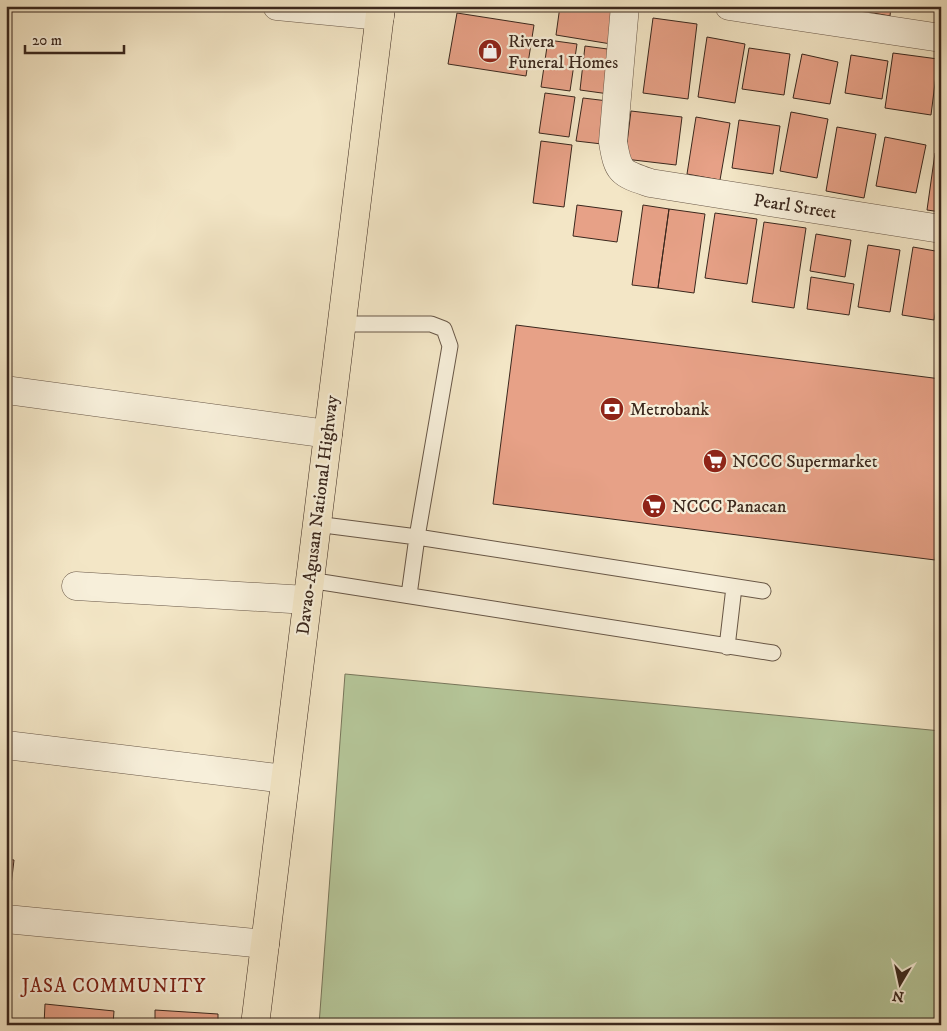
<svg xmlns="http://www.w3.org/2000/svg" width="947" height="1031" viewBox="0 0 947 1031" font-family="'IM FELL DW Pica',serif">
<rect width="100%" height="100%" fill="#f3e6c6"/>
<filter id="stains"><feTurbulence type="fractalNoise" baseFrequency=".004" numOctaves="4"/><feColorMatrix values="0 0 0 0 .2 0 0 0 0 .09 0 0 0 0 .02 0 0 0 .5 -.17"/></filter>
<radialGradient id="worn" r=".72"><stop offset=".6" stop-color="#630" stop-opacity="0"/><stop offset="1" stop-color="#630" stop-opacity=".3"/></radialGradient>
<!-- green -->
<path fill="#b5c699" stroke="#78765b" d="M 345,674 L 941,731 L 941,1025 L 319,1025 Z"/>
<!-- building -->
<path fill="#e7a187" stroke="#3a271d" d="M 560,6 L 617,6 L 611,44 L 556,35 Z
M 852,6 L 891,6 L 890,16 L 851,9 Z
M 902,6 L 939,6 L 938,12 Z
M 457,13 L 534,25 L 526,76 L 448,64 Z
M 653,18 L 697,24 L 688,99 L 643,93 Z
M 707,37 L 745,44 L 735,103 L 698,97 Z
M 548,40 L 577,44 L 570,91 L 541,87 Z
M 585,46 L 615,50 L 609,94 L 580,90 Z
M 749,48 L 790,54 L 784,95 L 742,89 Z
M 893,53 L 938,59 L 931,115 L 885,108 Z
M 802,54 L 838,62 L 830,104 L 793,98 Z
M 851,55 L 888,61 L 882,99 L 845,93 Z
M 545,93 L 575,97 L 569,137 L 539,133 Z
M 583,98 L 608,101 L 602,144 L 576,141 Z
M 631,111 L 682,117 L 676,165 L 625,159 Z
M 791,112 L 828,119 L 817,178 L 780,171 Z
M 696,117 L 730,123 L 720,180 L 687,174 Z
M 739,120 L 780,126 L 773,174 L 732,168 Z
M 837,127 L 876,134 L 864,198 L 826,191 Z
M 885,137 L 926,145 L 916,193 L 876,186 Z
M 541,141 L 572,145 L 564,207 L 533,203 Z
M 935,153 L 941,154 L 941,212 L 927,210 Z
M 577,205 L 622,211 L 617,242 L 573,236 Z
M 643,205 L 669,209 L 658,288 L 632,285 Z
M 669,209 L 705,214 L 694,293 L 658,288 Z
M 715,213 L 757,219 L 747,284 L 705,278 Z
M 764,222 L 806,228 L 794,308 L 752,302 Z
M 816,234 L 851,240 L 845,277 L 810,271 Z
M 868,245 L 900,250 L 890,312 L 858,307 Z
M 913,247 L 941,252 L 941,281 L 934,320 L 902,315 Z
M 811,277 L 854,284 L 849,315 L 807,309 Z
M 516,325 L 941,379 L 941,512 L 935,560 L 493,504 Z
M 6,859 L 14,860 L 9,903 L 6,903 Z
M 45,1004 L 114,1011 L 113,1025 L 44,1025 Z
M 155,1010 L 218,1014 L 218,1025 L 155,1025 Z"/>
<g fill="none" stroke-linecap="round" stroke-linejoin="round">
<!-- lane casing -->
<g stroke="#685747" stroke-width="17">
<path id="lane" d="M 341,324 L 431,324 L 444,329 L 450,346 L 417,537 L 409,595
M 316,524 L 417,537 L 763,591
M 309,580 L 773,653
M 727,647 L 734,587"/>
</g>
<!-- street casing -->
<g stroke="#685747" stroke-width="29">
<path id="street" d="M 277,6 L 380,16
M 625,6 L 613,142 C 618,173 621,173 650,183 L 941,229
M 729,6 L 941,38
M 6,390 L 328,434
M 76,586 L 307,600
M 6,745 L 285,779
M 6,919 L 265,944"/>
</g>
<!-- primary casing -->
<g stroke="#3a271d" stroke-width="29">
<path id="primary" d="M 255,1025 L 381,6"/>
</g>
<!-- lane -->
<use href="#lane" stroke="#f7efda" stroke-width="15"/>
<!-- street -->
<use href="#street" stroke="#f7efda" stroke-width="28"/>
<!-- primary -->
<use href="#primary" stroke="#f3e6c6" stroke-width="28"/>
</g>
<!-- icons -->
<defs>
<g id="shop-disc" transform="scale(1.25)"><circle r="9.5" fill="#8f2418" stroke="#f7efda"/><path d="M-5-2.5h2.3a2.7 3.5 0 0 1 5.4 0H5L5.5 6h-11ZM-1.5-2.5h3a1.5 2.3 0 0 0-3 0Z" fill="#fff"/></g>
<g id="bank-disc" transform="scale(1.25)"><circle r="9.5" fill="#8f2418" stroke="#f7efda"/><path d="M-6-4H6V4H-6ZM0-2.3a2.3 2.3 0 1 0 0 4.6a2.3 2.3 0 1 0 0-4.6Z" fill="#fff"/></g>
<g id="supermarket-disc" transform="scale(1.25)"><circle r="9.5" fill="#8f2418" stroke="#f7efda"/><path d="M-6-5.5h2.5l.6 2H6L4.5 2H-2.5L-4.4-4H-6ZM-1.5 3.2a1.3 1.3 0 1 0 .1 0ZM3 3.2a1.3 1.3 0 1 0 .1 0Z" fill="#fff"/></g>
</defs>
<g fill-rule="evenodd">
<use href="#shop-disc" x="490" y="51"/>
<use href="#bank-disc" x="612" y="409"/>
<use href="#supermarket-disc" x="715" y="461"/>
<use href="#supermarket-disc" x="654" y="506"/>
</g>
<g text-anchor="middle" stroke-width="4.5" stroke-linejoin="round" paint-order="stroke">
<!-- poi labels -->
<g font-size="18" fill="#3a271d" stroke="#f7efda" text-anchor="start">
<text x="508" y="47">Rivera<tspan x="508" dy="21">Funeral Homes</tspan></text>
<text x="630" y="415">Metrobank</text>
<text x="732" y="467">NCCC Supermarket</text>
<text x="672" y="512">NCCC Panacan</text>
</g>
<!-- street labels -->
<g font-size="18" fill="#3a271d" stroke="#f7efda">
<text transform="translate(795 206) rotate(9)" y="6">Pearl Street</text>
<text transform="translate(317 515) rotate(-83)" y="6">Davao-Agusan National Highway</text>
</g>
<!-- neighbourhood labels -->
<g font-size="19" letter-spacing="1" fill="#7a1f14" stroke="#f7efda">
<text x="114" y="992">JASA COMMUNITY</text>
</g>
</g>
<!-- margin -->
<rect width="947" height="1031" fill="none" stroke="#f3e6c6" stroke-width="25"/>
<rect x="8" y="8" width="932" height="1016" fill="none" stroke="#3a271d" stroke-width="2.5"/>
<rect x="12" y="12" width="922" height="1006" fill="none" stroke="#3a271d"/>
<!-- north arrow -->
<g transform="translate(900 984) rotate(189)" stroke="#f7efda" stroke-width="4" paint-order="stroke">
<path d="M0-4L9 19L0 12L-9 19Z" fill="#3a271d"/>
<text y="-8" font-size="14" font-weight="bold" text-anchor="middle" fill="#3a271d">N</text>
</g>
<!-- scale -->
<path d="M25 45v8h99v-8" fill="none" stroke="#3a271d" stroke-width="2.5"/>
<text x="32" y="45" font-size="15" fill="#3a271d" stroke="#f7efda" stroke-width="4" paint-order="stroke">20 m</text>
<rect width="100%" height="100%" filter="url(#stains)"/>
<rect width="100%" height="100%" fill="url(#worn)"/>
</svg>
